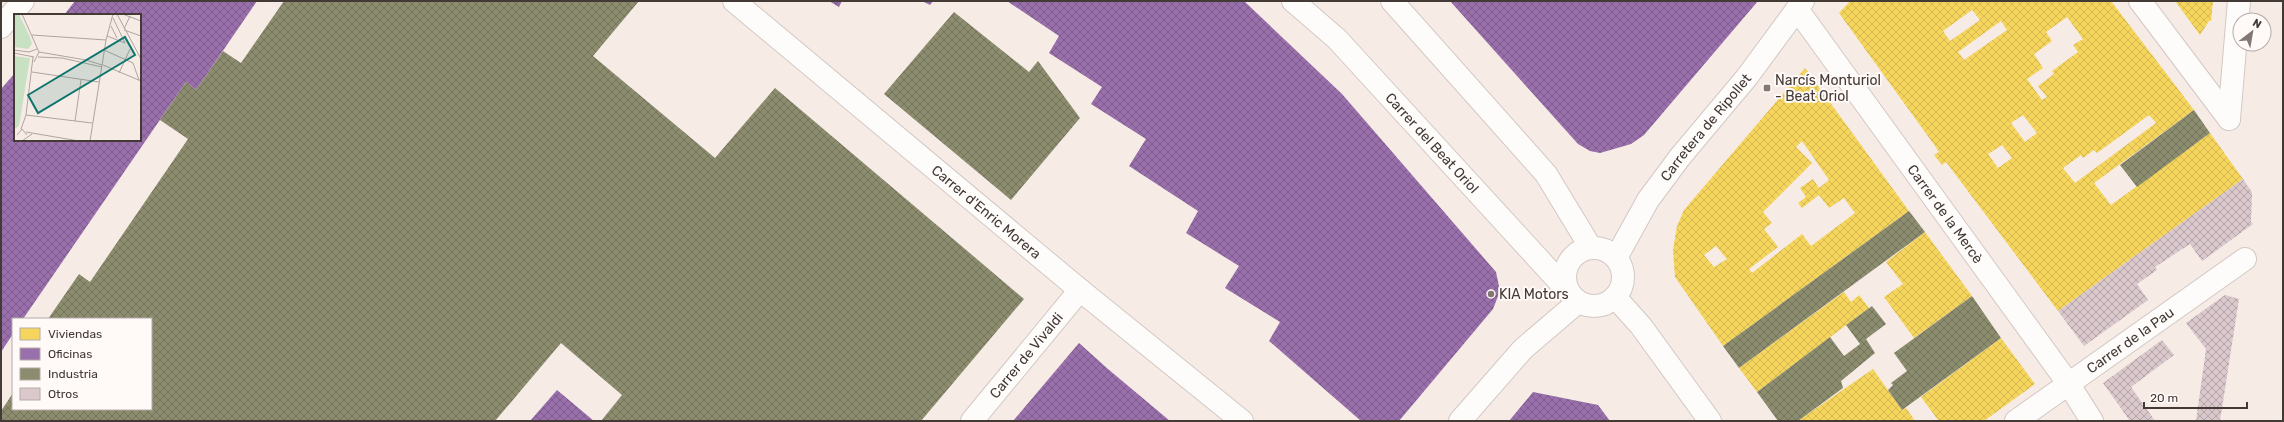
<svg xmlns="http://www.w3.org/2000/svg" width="2284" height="422" viewBox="0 0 2284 422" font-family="Rubik,sans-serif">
<defs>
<pattern id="homes-cross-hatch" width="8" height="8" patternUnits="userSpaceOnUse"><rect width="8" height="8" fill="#f6d55c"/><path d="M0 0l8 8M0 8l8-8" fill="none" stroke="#d4b851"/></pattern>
<pattern id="offices-cross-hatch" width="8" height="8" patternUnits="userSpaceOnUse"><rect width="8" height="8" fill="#9970ab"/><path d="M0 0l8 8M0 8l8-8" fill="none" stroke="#7e5d8c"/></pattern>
<pattern id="industry-cross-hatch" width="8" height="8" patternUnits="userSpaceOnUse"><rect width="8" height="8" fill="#8c8c6e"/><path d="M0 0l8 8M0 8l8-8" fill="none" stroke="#74735b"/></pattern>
<pattern id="building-cross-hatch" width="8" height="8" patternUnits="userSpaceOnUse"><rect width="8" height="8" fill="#dac8cd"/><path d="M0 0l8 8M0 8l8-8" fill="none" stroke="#b2a3a7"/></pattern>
</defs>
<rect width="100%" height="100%" fill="#f7ebe6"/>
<!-- homes -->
<path fill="url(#homes-cross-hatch)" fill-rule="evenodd" d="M 1850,1 L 2111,1 L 2194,110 L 2094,183 L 2111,205 L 2210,133 L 2243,179 L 2058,311 L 1946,162 L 1942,165 L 1934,155 L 1939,152 L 1935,146 L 1839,13 ZM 1972,10 L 1980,20 L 1950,41 L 1943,31 ZM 2067,17 L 2083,39 L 2073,45 L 2078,52 L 2052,71 L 2054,74 L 2038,86 L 2047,97 L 2042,100 L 2027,79 L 2043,68 L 2034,54 L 2052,41 L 2046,32 ZM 2001,21 L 2007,30 L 1964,60 L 1958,52 ZM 2023,115 L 2037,133 L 2025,142 L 2011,123 ZM 2149,115 L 2156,123 L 2075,183 L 2063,168 L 2081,155 L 2083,158 L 2094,150 L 2097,153 ZM 2002,145 L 2012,158 L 1998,168 L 1988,154 Z
M 2175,1 L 2213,1 L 2211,21 L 2209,21 L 2200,35 Z
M 1805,68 L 1909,211 L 1723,346 L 1675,277 L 1673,250 L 1677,226 L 1684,210 ZM 1802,141 L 1829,180 L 1819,188 L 1813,179 L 1800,188 L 1806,197 L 1798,203 L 1802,208 L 1819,195 L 1829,208 L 1844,198 L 1855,213 L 1811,246 L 1802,234 L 1752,273 L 1749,269 L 1778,247 L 1764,229 L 1772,223 L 1763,212 L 1812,163 L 1796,147 ZM 1716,246 L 1727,259 L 1714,267 L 1704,255 Z
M 1925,232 L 1972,296 L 1914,338 L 1884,297 L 1903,284 L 1886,262 Z
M 1844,292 L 1851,302 L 1859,295 L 1869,308 L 1757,392 L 1739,368 Z
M 2001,338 L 2035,384 L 1984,421 L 1936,421 L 1938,420 L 1921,397 Z
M 1873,369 L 1902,410 L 1906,408 L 1915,421 L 1798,421 Z"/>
<!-- offices -->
<path fill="url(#offices-cross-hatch)" d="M 75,1 L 257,1 L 196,90 L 186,82 L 23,319 L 13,319 L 13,334 L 1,352 L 1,89 L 15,73 L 15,140 L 140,140 L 140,15 L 64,15 Z
M 829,1 L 842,1 L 839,7 Z
M 922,1 L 933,1 L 930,5 Z
M 1007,1 L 1244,1 L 1342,94 L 1496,272 L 1500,291 L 1493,309 L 1399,421 L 1361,421 L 1269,341 L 1280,322 L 1225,288 L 1239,266 L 1186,233 L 1198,211 L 1129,166 L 1146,139 L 1091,104 L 1102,87 L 1049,53 L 1059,36 Z
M 1450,1 L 1758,1 L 1644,135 L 1631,144 L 1600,153 L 1590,151 L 1578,144 Z
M 1079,343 L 1108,369 L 1170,421 L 1013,421 Z
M 557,390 L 594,421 L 530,421 Z
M 1533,392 L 1598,405 L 1610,421 L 1509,421 Z"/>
<!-- industry -->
<path fill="url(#industry-cross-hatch)" d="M 284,1 L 639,1 L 593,56 L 715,158 L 775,88 L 1024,299 L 921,421 L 601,421 L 622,395 L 561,343 L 495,421 L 1,421 L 1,411 L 13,393 L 13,409 L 151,409 L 151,319 L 48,319 L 79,274 L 90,282 L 188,139 L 160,120 L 186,82 L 196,90 L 223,51 L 241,63 Z
M 954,12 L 1029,72 L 1038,61 L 1080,118 L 1011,200 L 884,94 Z
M 2194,110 L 2210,133 L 2137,187 L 2120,165 Z
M 1909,211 L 1925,232 L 1739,368 L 1723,346 Z
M 1972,296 L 2001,338 L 1902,410 L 1888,390 L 1893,385 L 1891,383 L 1907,371 L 1894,353 Z
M 1872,306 L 1886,324 L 1866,339 L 1875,353 L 1841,381 L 1843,388 L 1798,421 L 1778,421 L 1757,392 L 1830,337 L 1844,356 L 1860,344 L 1846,325 Z"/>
<!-- building -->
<path fill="url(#building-cross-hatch)" d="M 2243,179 L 2252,192 L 2251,222 L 2253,224 L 2202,261 L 2190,244 L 2155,267 L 2157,270 L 2137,284 L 2148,300 L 2084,346 L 2058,311 Z
M 2225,295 L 2239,299 L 2220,421 L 2196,421 L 2206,349 L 2186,323 Z
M 2162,340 L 2174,355 L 2131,387 L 2155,421 L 2130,421 L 2103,383 Z"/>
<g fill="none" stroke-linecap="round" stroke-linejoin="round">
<!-- minor casing -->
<g stroke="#d2c8c3" stroke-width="24">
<g id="minor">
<path id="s1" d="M 734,1 L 1080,290 L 1242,421"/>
<path id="s2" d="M 1293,1 L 1337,39 L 1566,289"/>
<path d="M 1392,1 L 1546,174 L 1591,248"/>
<path d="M 2140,1 L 2229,119"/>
<path id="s3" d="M 1797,9 L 2068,383 L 2092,421"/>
<path d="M 1,27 L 23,1"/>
<path d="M 2229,119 L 2239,1"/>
<circle cx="1594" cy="277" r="29"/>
<path id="s4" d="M 1616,258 L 1648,200 L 1680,157 L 1747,77 L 1803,1"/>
<path d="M 1615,297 L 1641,326 L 1710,421"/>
<path id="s5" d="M 972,421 L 1080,290"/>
<path d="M 1460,421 L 1523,349 L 1578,302"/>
<path id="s6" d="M 2016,421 L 2245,259"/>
</g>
</g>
<!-- minor -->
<use href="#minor" stroke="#fefcfb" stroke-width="22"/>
</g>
<!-- markers -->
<g fill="#827773" stroke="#fff9f7" stroke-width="1.5">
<rect x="1763" y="84" width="8" height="8" rx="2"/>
<circle cx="1491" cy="294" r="4"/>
</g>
<g text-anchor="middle" stroke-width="4" stroke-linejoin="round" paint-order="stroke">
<!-- poi labels -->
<g font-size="14" fill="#433935" stroke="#fff9f7" text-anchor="start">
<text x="1775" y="85">Narcís Monturiol<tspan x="1775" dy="16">- Beat Oriol</tspan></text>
<text x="1499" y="299">KIA Motors</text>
</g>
<!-- street labels -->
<g font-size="14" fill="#433935" stroke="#fff9f7">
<text dy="5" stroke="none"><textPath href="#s4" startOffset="159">Carretera de Ripollet</textPath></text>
<text dy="5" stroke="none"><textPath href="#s2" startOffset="199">Carrer del Beat Oriol</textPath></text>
<text dy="5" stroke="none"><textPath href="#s1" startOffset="329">Carrer d'Enric Morera</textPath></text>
<text dy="5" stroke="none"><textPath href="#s3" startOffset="253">Carrer de la Mercè</textPath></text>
<text dy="5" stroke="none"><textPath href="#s6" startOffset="140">Carrer de la Pau</textPath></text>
<text dy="5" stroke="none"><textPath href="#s5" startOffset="85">Carrer de Vivaldi</textPath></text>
</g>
</g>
<!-- overview -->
<g transform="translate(14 14)">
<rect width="127" height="127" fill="#f7ebe6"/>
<path d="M 0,0 L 5,0 L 16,23 L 18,30 L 14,35 L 0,33 ZM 0,42 L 16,44 L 5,112 L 2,114 L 0,114 Z" fill="#c9e1c3"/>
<path fill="none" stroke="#afa49f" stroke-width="1" d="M 8,0 L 25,38 L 20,48M 103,0 L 127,45M 111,1 L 127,7M 99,4 L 111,29M 97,12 L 103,24M 110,15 L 116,2M 110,16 L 127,22M 18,21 L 92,26M 93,22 L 111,29M 0,36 L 15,38 L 23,35M 90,36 L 119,49 L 125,66M 25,38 L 72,46 L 88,51M 0,39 L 20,43M 24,43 L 48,44 L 88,53M 89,51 L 127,67M 18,58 L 85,68M 105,59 L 116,35M 12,101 L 78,109M 61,107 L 67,66M 7,115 L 12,101 L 19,43M 12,118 L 65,127M 3,121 L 8,115 L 13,121M 8,127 L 18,120M 76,127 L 92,26 L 99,0"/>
<path fill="#0f766e" fill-opacity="0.15" stroke="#0f766e" stroke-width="2" d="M 111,23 L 121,41 L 24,99 L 14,81 Z"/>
<rect width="127" height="127" fill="none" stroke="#433935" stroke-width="2"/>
</g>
<!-- border -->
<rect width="2284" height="422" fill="none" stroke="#433935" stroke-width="4"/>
<!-- legend -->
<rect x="12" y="318" width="140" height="92" fill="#fff9f7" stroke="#b4aca9"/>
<rect x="20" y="328" width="20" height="12" fill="#f6d55c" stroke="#b4aca9"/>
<text x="48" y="338" font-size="12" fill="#433935">Viviendas</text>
<rect x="20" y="348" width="20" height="12" fill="#9970ab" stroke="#b4aca9"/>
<text x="48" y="358" font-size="12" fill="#433935">Oficinas</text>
<rect x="20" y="368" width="20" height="12" fill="#8c8c6e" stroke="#b4aca9"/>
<text x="48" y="378" font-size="12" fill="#433935">Industria</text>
<rect x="20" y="388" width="20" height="12" fill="#dac8cd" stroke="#b4aca9"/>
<text x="48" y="398" font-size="12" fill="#433935">Otros</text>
<!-- north arrow -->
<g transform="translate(2252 32) rotate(31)"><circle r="19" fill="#fff9f7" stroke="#b4aca9"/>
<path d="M0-3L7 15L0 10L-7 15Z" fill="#827773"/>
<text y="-6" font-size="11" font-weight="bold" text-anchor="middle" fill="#433935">N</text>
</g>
<!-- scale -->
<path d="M2144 402v6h103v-6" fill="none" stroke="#433935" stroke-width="2"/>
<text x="2150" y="402" font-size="12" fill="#433935" stroke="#fff9f7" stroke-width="3" paint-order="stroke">20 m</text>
</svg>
